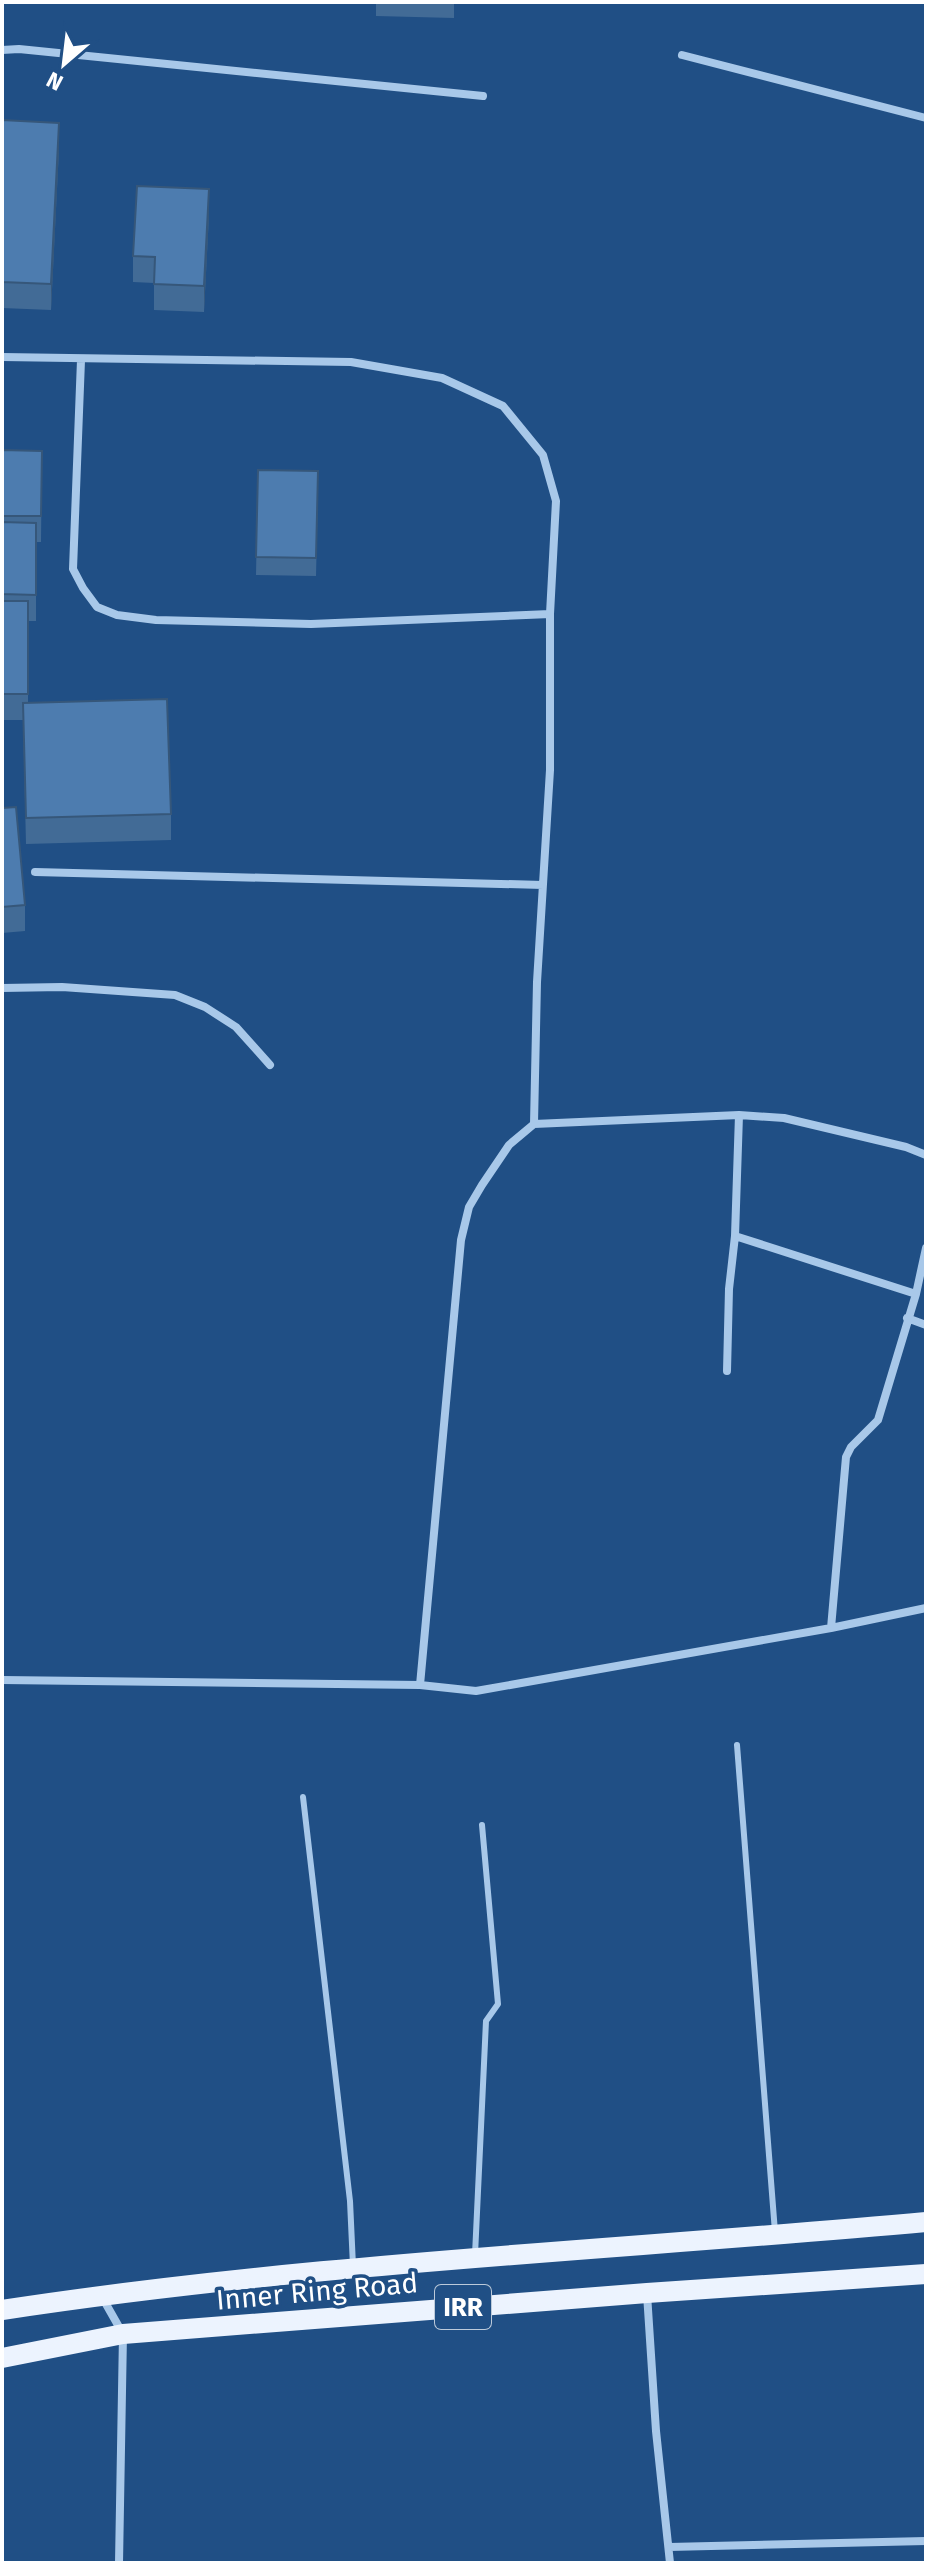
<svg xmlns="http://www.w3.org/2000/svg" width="928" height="2565" viewBox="0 0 928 2565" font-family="'Fira Sans',sans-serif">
<rect width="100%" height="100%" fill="#204f85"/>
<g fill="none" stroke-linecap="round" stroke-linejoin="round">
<!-- service -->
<path stroke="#a8c8e9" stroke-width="6" d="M 737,1745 L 775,2232
M 303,1797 L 350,2201 L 353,2266
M 475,2255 L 486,2021 L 498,2004 L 482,1825"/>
<!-- minor -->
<path stroke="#a8c8e9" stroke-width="8" d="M 2,50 L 19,49 L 483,96
M 682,55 L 926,118
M 2,357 L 351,362 L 442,378 L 503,406 L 543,455 L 556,501 L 550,614 L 550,770 L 537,982 L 534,1124
M 81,360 L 73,569 L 83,588 L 97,607 L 117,615 L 156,620 L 311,624 L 550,614
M 35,872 L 543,885
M 2,988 L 62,987 L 175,995 L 205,1007 L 236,1027 L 270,1065
M 735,1236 L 916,1294
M 907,1318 L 926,1325
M 727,1371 L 729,1289 L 735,1236 L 739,1115 L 784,1118 L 906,1147 L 926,1155
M 831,1628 L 846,1457 L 851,1447 L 878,1420 L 916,1294 L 926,1248
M 2,1680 L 420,1685 L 476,1691 L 831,1628 L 926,1608
M 420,1685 L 461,1240 L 469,1207 L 482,1185 L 509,1145 L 534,1124 L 739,1115
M 647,2294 L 656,2431 L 670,2563
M 102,2297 L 123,2334 L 119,2563
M 669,2547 L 926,2541"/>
<!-- primary -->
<path stroke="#ecf3fe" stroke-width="20" d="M 2,2310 C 308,2263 618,2250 926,2222
M 2,2358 L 123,2334 L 647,2293 L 926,2274"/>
</g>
<!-- wall -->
<path fill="#426b96" d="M 376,2 L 454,2 L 454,18 L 376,16 Z
M 2,120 L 59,149 L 51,310 L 2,308 Z
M 209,215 L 204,312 L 154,310 L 154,283 L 133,282 L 133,256 Z
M 2,450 L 42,451 L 41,542 L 36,542 L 36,621 L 28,621 L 28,702 L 171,814 L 171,840 L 26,844 L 23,720 L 2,720 Z
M 258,470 L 318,490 L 316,576 L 256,575 Z
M 2,808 L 25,905 L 25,931 L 2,933 Z"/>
<!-- shaded-wall -->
<path fill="#36577a" d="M 59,123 L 59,149 L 51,310 L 51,284 Z
M 209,189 L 209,215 L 204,312 L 204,286 Z"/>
<!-- building -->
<path fill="#4d7caf" stroke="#36577a" stroke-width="2" d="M 2,120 L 59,123 L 51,284 L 2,282 Z
M 137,186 L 209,189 L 204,286 L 154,284 L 155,257 L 133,256 Z
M 2,450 L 42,451 L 41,516 L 2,516 Z
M 258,470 L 318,471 L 316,558 L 256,557 Z
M 2,522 L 36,523 L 36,595 L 2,594 Z
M 2,601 L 28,601 L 28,694 L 2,694 Z
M 167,699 L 171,814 L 26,818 L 23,703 Z
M 16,807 L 25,905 L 2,907 L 2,808 Z"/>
<g text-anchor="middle" stroke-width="7" stroke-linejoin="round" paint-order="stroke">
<!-- shield labels -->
<rect fill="#204f85" stroke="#bccada" stroke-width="2" x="435" y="2285" width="56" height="44" rx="6"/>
<g font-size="26" font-weight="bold" fill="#fff">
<text x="463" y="2316">IRR</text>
</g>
<!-- street labels -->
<g font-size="28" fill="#fff" stroke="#204f85">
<text transform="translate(317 2291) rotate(-5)" y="10">Inner Ring Road</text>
</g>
</g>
<!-- border -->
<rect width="928" height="2565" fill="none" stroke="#ffffff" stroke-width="8"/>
<!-- north arrow -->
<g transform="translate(64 64) rotate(208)" stroke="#204f85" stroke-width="6" paint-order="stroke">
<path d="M0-6L14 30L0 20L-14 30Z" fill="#ffffff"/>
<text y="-12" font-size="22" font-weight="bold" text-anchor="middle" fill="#ffffff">N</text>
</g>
</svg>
